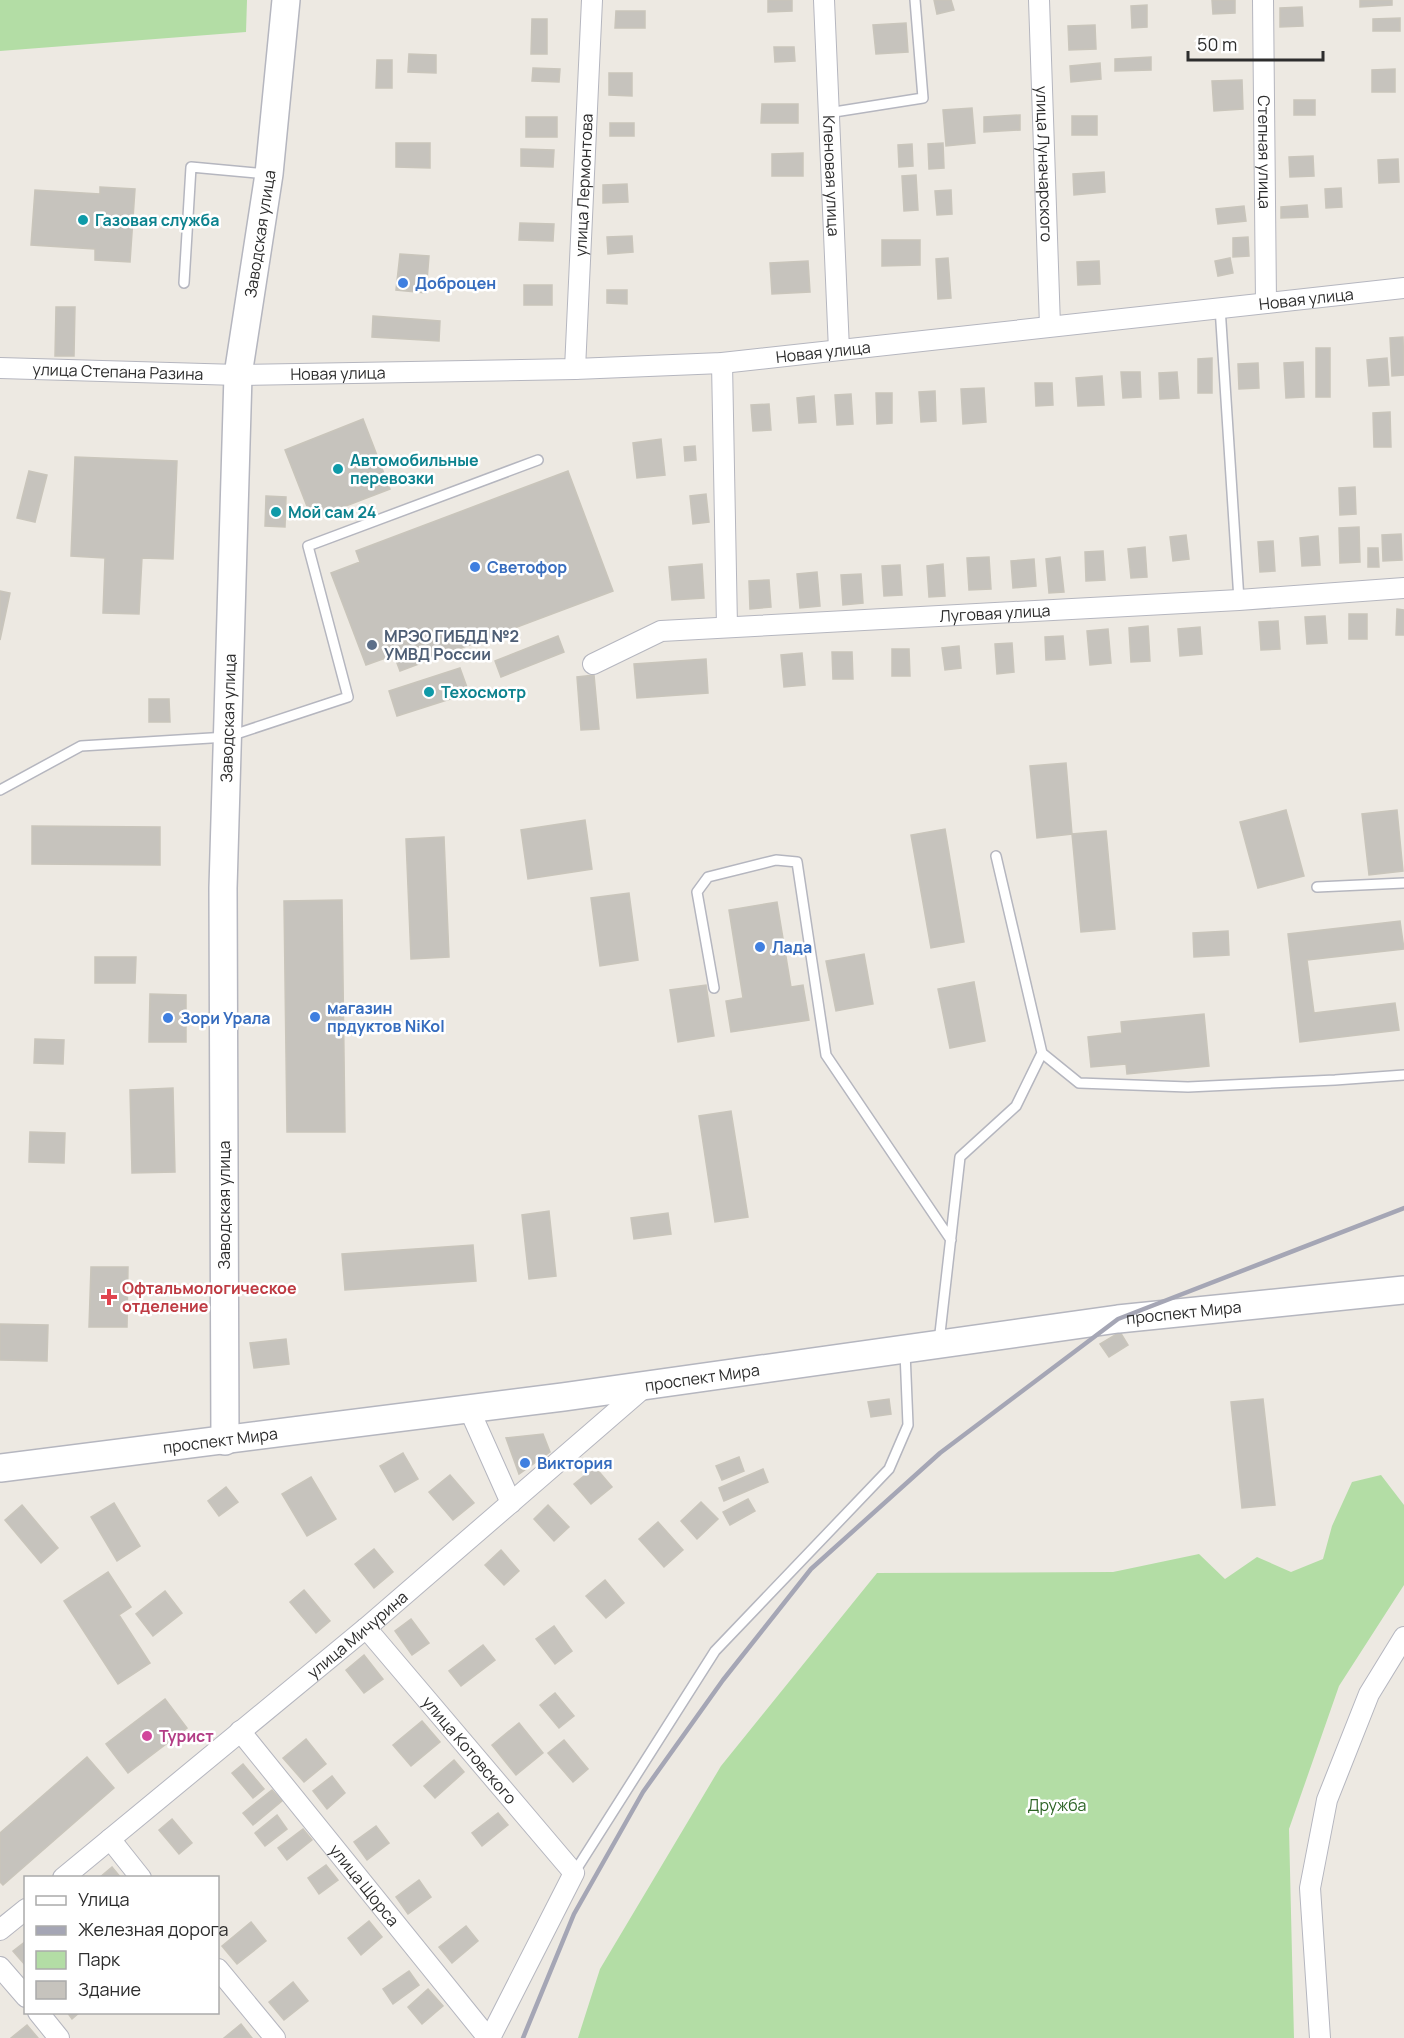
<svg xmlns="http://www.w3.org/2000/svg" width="1404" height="2038" viewBox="0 0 1404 2038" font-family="Manrope,sans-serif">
<rect width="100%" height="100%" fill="#ede9e2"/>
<!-- green -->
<path fill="#b3dda5" d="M 0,0 L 247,0 L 246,32 L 0,51 Z
M 1381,1475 L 1404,1505 L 1404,1585 L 1339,1686 L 1289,1829 L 1294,2038 L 578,2038 L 600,1969 L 721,1766 L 877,1573 L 1113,1572 L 1199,1554 L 1225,1579 L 1257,1557 L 1291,1572 L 1323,1559 L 1332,1526 L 1352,1482 Z"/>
<!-- building -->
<path fill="#c6c3bd" stroke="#c9c5bb" stroke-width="1.5" d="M 768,0 L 792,0 L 792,11 L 768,12 Z
M 934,0 L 951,0 L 954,10 L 937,14 Z
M 1212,0 L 1235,0 L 1235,13 L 1213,14 Z
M 1360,0 L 1392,0 L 1392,5 L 1360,7 Z
M 1147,5 L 1147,27 L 1132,28 L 1131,6 Z
M 1302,7 L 1303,26 L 1280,27 L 1280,8 Z
M 616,11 L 645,11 L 645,28 L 615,28 Z
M 1400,18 L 1400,31 L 1373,31 L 1373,19 Z
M 532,19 L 547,19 L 547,54 L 531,54 Z
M 906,23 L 908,52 L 876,54 L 873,25 Z
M 1095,25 L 1096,49 L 1069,50 L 1068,26 Z
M 774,47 L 794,47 L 795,61 L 775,62 Z
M 409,54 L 436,55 L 436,73 L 408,72 Z
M 1151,57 L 1151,70 L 1115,71 L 1115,59 Z
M 377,60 L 392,60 L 392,88 L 376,88 Z
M 1100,63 L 1101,79 L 1071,82 L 1070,66 Z
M 533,68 L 560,69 L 559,82 L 532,81 Z
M 1395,69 L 1395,92 L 1372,92 L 1372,70 Z
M 609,73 L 632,73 L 632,96 L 609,95 Z
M 1242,80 L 1243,109 L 1214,111 L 1212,81 Z
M 1294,100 L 1315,100 L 1315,115 L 1294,115 Z
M 762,104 L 798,104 L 798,123 L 761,123 Z
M 972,108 L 975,143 L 946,146 L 943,110 Z
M 1020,115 L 1020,130 L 984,132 L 984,117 Z
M 1072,116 L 1097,116 L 1097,135 L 1072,135 Z
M 526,117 L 557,117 L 557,137 L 526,137 Z
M 610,123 L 634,123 L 634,136 L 610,136 Z
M 396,143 L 430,143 L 430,168 L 396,167 Z
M 943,143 L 944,168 L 929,169 L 928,144 Z
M 912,144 L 913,166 L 899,167 L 898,145 Z
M 521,149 L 554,150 L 553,167 L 521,166 Z
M 803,153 L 803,176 L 772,176 L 772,154 Z
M 1313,156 L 1314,176 L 1290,177 L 1289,157 Z
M 1398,159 L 1399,182 L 1379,183 L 1378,160 Z
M 1104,172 L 1105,192 L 1074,195 L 1073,174 Z
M 916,175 L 918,210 L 904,211 L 902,176 Z
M 627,184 L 628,202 L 603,203 L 603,185 Z
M 100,187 L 135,189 L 130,262 L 95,260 L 95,249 L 31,245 L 35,190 L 100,194 Z
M 1341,188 L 1342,207 L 1326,208 L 1325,189 Z
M 951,190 L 952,214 L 937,215 L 935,191 Z
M 1307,205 L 1308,217 L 1281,218 L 1281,207 Z
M 1244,206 L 1246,221 L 1218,224 L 1216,209 Z
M 520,223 L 554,224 L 553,241 L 519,240 Z
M 632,236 L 633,252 L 608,254 L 607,237 Z
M 1248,237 L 1249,256 L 1233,257 L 1233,238 Z
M 882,240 L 920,240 L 920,265 L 882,266 Z
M 400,254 L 429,256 L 426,293 L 396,290 Z
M 948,258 L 951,298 L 938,299 L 936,259 Z
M 1230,258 L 1233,273 L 1218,276 L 1215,261 Z
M 808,261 L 810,292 L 772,294 L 770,263 Z
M 1099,261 L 1100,284 L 1078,285 L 1077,262 Z
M 524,285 L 552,285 L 552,305 L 524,305 Z
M 607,290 L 627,290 L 627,304 L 607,303 Z
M 56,307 L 75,307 L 74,356 L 55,356 Z
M 373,316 L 440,321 L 439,341 L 372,337 Z
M 1403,337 L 1404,375 L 1392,376 L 1390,338 Z
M 1316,348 L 1330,348 L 1330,397 L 1316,397 Z
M 1212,358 L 1212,393 L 1198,393 L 1198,359 Z
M 1387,358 L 1389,385 L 1369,386 L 1367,360 Z
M 1303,362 L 1304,397 L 1286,398 L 1284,363 Z
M 1258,363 L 1259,388 L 1239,389 L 1238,364 Z
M 1121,372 L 1140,372 L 1141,397 L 1123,398 Z
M 1177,372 L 1179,398 L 1160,399 L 1159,373 Z
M 1102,376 L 1104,405 L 1078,406 L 1076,378 Z
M 1035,383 L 1052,383 L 1053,405 L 1036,406 Z
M 984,388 L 986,422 L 963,424 L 961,389 Z
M 935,391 L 936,421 L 921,422 L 919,392 Z
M 876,393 L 892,393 L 892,423 L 877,424 Z
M 851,394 L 853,424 L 837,425 L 835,395 Z
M 814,396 L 816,422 L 799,423 L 797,398 Z
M 769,404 L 771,430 L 753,431 L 751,405 Z
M 1390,412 L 1391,447 L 1374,447 L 1373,413 Z
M 363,419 L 390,489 L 312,519 L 285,450 Z
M 661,439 L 665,475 L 637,478 L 633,443 Z
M 695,446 L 696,460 L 685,461 L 684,447 Z
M 75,457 L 177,461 L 173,559 L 142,558 L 139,614 L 103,613 L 105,558 L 71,556 Z
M 29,471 L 47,475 L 35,522 L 17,518 Z
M 568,471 L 613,591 L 400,671 L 394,655 L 366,665 L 331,573 L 360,562 L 356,551 Z
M 1355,487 L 1356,514 L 1340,515 L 1339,488 Z
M 706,494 L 709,522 L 693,524 L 690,496 Z
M 266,496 L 286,497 L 285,527 L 265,526 Z
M 1359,527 L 1360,562 L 1340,563 L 1339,528 Z
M 1401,534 L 1402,560 L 1383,561 L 1382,535 Z
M 1186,535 L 1189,559 L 1173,561 L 1170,537 Z
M 1318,536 L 1320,565 L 1302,566 L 1300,538 Z
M 1273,541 L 1275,571 L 1260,572 L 1258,542 Z
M 1145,547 L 1147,577 L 1131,578 L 1128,549 Z
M 1368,548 L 1378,548 L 1379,567 L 1368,567 Z
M 1103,551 L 1105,580 L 1086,581 L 1085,552 Z
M 989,557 L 991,589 L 969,590 L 967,558 Z
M 1060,557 L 1064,592 L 1049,593 L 1046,559 Z
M 1034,559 L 1036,586 L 1013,588 L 1011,561 Z
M 702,564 L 704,598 L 672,600 L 669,567 Z
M 943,564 L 945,596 L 929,597 L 927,566 Z
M 900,565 L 902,595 L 884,596 L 882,566 Z
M 817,572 L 820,606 L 800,608 L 797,574 Z
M 861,574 L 863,603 L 843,605 L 841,575 Z
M 769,580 L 771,607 L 750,609 L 749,581 Z
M 0,591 L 10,593 L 0,640 Z
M 1397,609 L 1404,610 L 1404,635 L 1396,635 Z
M 1349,614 L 1367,614 L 1367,639 L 1349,639 Z
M 1325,616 L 1327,643 L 1307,644 L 1305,617 Z
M 1278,621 L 1280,649 L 1261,650 L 1259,622 Z
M 1148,626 L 1150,661 L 1131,662 L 1129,628 Z
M 1200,627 L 1202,654 L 1180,656 L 1178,629 Z
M 1108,629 L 1111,663 L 1090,665 L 1087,631 Z
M 558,636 L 564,652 L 501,677 L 495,661 Z
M 1063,636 L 1065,659 L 1046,660 L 1045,637 Z
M 1012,643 L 1014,672 L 997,674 L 995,644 Z
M 959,646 L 961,668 L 945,670 L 942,648 Z
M 892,649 L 909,649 L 910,676 L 892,676 Z
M 832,652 L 852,652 L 853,679 L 833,679 Z
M 802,653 L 805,685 L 784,687 L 781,655 Z
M 706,659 L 708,693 L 637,698 L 634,664 Z
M 460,668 L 469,693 L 397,716 L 389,691 Z
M 594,675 L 599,729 L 581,730 L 577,677 Z
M 149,699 L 169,699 L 170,722 L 149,722 Z
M 1066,763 L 1072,834 L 1037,838 L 1030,766 Z
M 1286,810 L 1304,876 L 1258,888 L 1240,822 Z
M 1397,810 L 1403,871 L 1369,875 L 1362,814 Z
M 585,820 L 592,869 L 528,879 L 521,830 Z
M 32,826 L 160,827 L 160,865 L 32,864 Z
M 945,829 L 964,942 L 931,948 L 911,835 Z
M 1106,831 L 1115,929 L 1081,932 L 1072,834 Z
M 444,837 L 449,957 L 411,959 L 406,839 Z
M 629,893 L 638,960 L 600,966 L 591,898 Z
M 342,900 L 345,1132 L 287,1132 L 284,901 Z
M 777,902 L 791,987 L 803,985 L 809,1020 L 731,1032 L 726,1001 L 743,998 L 729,910 Z
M 1400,921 L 1404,949 L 1307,960 L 1314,1013 L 1395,1003 L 1399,1030 L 1300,1042 L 1288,934 Z
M 1228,931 L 1229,955 L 1194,957 L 1193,933 Z
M 864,954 L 873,1004 L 836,1011 L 826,961 Z
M 95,957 L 136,957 L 135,983 L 95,983 Z
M 974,982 L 985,1041 L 950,1048 L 938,989 Z
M 706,985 L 714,1036 L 678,1042 L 670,990 Z
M 150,994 L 186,995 L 186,1042 L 149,1042 Z
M 1204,1014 L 1209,1066 L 1127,1074 L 1126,1064 L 1091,1067 L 1088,1037 L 1122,1033 L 1121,1022 Z
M 35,1039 L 64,1040 L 63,1064 L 34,1063 Z
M 173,1088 L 175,1172 L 132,1173 L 130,1090 Z
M 731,1111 L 748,1217 L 715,1222 L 699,1116 Z
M 30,1132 L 65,1133 L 64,1163 L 29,1162 Z
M 549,1211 L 556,1276 L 529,1279 L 522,1215 Z
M 668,1213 L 671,1234 L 634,1239 L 631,1218 Z
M 473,1245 L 476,1281 L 345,1290 L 342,1254 Z
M 91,1267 L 128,1267 L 127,1327 L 89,1327 Z
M 0,1324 L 48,1325 L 47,1361 L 0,1360 Z
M 1120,1332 L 1128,1345 L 1109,1357 L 1100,1344 Z
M 286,1339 L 289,1364 L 254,1368 L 250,1343 Z
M 889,1399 L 891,1414 L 871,1417 L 868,1402 Z
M 1263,1399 L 1275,1505 L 1242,1508 L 1231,1402 Z
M 543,1434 L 550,1452 L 519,1474 L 506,1438 Z
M 403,1453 L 418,1479 L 395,1492 L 380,1466 Z
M 739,1457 L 744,1471 L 722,1480 L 716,1466 Z
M 595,1467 L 612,1487 L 591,1504 L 574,1484 Z
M 763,1469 L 768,1482 L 724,1501 L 719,1488 Z
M 450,1475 L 474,1503 L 453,1520 L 429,1492 Z
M 311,1477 L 336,1519 L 307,1536 L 282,1494 Z
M 226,1487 L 238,1502 L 219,1516 L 208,1501 Z
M 748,1499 L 755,1511 L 730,1525 L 723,1512 Z
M 701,1502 L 718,1519 L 697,1539 L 681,1521 Z
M 114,1503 L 140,1546 L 117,1561 L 91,1517 Z
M 22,1505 L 58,1548 L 41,1563 L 5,1520 Z
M 548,1505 L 569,1527 L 554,1541 L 534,1519 Z
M 658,1522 L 683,1550 L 664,1567 L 639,1539 Z
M 374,1549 L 393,1572 L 374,1588 L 355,1564 Z
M 501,1550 L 519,1571 L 504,1585 L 485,1565 Z
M 108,1572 L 131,1607 L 119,1615 L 150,1663 L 118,1684 L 64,1601 Z
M 605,1580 L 624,1603 L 606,1618 L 586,1596 Z
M 304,1590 L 330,1621 L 316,1633 L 290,1602 Z
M 165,1591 L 182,1613 L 153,1636 L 136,1614 Z
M 411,1619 L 429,1643 L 412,1655 L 395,1631 Z
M 554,1626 L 572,1651 L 555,1664 L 536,1639 Z
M 483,1645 L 495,1660 L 461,1686 L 449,1671 Z
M 364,1655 L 383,1679 L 364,1693 L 346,1670 Z
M 555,1693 L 574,1716 L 559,1728 L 540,1705 Z
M 165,1699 L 187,1728 L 128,1773 L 106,1744 Z
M 422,1721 L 440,1742 L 411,1766 L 393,1745 Z
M 519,1723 L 543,1753 L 516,1775 L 492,1745 Z
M 306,1739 L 326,1764 L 304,1782 L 283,1758 Z
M 564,1740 L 588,1769 L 573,1782 L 548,1753 Z
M 87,1757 L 114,1788 L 3,1885 L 0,1882 L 0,1833 Z
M 454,1760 L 464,1772 L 435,1798 L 424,1786 Z
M 243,1764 L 264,1789 L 253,1798 L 232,1773 Z
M 332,1776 L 345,1793 L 327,1809 L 313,1791 Z
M 272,1790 L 282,1801 L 253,1825 L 243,1813 Z
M 498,1813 L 508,1825 L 482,1846 L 472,1833 Z
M 277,1815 L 287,1829 L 265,1846 L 255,1833 Z
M 172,1819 L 192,1843 L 179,1854 L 159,1830 Z
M 376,1826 L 389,1843 L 367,1860 L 354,1842 Z
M 303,1829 L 312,1840 L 287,1860 L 278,1848 Z
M 326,1865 L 338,1880 L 319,1894 L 308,1878 Z
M 112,1867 L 121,1878 L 99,1878 Z
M 419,1880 L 431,1897 L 408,1914 L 396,1897 Z
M 369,1921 L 382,1937 L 361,1955 L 348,1938 Z
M 251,1922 L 266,1941 L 237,1964 L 222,1946 Z
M 466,1926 L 478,1941 L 452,1963 L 439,1947 Z
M 26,1941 L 26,1966 L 13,1951 Z
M 409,1971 L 419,1985 L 393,2004 L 383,1989 Z
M 293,1982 L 308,2001 L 284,2020 L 269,2002 Z
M 428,1989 L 443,2006 L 422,2024 L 408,2007 Z
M 67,2012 L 80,2012 L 72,2019 Z
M 241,2024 L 252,2038 L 224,2038 Z
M 27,2025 L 38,2038 L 11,2038 Z"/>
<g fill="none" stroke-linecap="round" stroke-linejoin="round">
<!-- lane casing -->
<g stroke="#b5b6bf" stroke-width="12">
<path id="lane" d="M 828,113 L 923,98 L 915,0
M 184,283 L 191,167 L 266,174
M 1220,307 L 1239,600
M 0,790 L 81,746 L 227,737 L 348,697 L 308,546 L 538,460
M 1317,887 L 1404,883
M 714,988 L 697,892 L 708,877 L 776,860 L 797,862 L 826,1055 L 951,1240
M 1042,1053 L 1079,1083 L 1188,1087 L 1335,1080 L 1404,1075
M 939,1342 L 960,1157 L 1016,1106 L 1042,1053 L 996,856
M 574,1873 L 715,1651 L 889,1469 L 908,1425 L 905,1352"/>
</g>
<!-- street casing -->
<g stroke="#b5b6bf" stroke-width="22">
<g id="street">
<path id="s1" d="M 824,0 L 839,350"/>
<path id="s2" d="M 1039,0 L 1050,326"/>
<path id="s3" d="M 1263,0 L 1266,303"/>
<path d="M 722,363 L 727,627"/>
<path id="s4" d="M 0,368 L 238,375 L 575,369 L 722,363 L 1404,288"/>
<path id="s5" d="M 575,369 L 592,0"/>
<path id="s6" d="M 593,664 L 661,631 L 1239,600 L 1404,588"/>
<path d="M 469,1409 L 511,1503"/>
<path id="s7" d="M 366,1628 L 574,1873 L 490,2038"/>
<path id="s8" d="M 240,1731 L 488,2038"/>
<path d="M 110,1839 L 141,1878"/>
<path id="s9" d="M 63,1878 L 366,1628 L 647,1385"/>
<path d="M 0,1930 L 26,1909"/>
<path d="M 0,1967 L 26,1997"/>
<path d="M 218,1969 L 275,2038"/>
<path d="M 38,2012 L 59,2038"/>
<path d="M 1320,2038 L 1310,1888 L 1327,1800 L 1369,1694 L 1404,1637"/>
</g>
</g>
<!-- secondary casing -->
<g stroke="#b5b6bf" stroke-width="30">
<g id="secondary">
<path id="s10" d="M 225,1441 L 223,888 L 238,375 L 269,174 L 286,0"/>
<path id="s11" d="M 0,1468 L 563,1397 L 1118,1319 L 1404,1290"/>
</g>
</g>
<!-- lane -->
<use href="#lane" stroke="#fff" stroke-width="9"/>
<!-- street -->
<use href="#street" stroke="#fff" stroke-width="20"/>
<!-- secondary -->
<use href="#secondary" stroke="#fff" stroke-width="27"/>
<!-- rail -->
<path stroke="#a5a6b5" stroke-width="4.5" d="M 523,2038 L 574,1914 L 643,1792 L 723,1680 L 811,1569 L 940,1453 L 1118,1319 L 1404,1208"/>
</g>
<!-- markers -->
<g fill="#0f9aa8" stroke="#fff" stroke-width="2">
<circle cx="83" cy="220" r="6"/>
<circle cx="338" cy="469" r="6"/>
<circle cx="276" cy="512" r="6"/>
<circle cx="429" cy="692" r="6"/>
</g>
<g fill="#3f7fe0" stroke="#fff" stroke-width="2">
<circle cx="403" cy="283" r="6"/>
<circle cx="475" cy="567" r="6"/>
<circle cx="760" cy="947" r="6"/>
<circle cx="315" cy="1017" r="6"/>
<circle cx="168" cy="1018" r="6"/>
<circle cx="525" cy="1463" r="6"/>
</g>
<circle fill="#5c6f8a" stroke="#fff" stroke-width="2" cx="372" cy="645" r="6"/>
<path fill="#e0444e" stroke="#fff" stroke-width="2" d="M106 1288h6v6h6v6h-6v6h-6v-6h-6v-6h6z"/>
<circle fill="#d1479c" stroke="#fff" stroke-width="2" cx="147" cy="1736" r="6"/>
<g text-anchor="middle" stroke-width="5" stroke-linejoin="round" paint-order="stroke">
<!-- street labels -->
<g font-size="16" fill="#2d2d2d" stroke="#fff">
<text dy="6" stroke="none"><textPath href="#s3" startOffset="152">Степная улица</textPath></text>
<text dy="6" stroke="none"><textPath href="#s2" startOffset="164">улица Луначарского</textPath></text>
<text dy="6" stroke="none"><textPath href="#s1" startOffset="176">Кленовая улица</textPath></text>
<text dy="6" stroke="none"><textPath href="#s5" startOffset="184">улица Лермонтова</textPath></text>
<text dy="6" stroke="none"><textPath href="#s10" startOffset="1209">Заводская улица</textPath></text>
<text dy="6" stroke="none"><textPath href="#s4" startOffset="1310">Новая улица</textPath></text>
<text dy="6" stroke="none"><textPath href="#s4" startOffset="824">Новая улица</textPath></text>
<text dy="6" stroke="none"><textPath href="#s4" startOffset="118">улица Степана Разина</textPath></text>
<text dy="6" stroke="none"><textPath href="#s4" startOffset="338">Новая улица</textPath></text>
<text dy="6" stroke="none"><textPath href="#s6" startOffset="410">Луговая улица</textPath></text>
<text dy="6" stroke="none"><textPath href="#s10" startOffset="723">Заводская улица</textPath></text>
<text transform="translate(224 1205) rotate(-90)" y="6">Заводская улица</text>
<text dy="6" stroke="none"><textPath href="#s11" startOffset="1194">проспект Мира</textPath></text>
<text dy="6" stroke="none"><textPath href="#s11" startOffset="708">проспект Мира</textPath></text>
<text dy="6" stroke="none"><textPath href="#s11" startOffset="222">проспект Мира</textPath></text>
<text dy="6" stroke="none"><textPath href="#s9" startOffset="382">улица Мичурина</textPath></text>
<text dy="6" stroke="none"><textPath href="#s7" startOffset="160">улица Котовского</textPath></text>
<text dy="6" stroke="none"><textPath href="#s8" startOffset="198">улица Щорса</textPath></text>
</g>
<!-- culture labels -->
<g font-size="16" font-weight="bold" fill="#0d838f" stroke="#fff" text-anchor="start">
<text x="95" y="226">Газовая служба</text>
<text x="350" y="466">Автомобильные<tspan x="350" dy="18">перевозки</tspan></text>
<text x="288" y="518">Мой сам 24</text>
<text x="441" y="698">Техосмотр</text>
</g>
<!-- shop labels -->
<g font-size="16" font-weight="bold" fill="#366cbe" stroke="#fff" text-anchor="start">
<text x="415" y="289">Доброцен</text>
<text x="487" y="573">Светофор</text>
<text x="772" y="953">Лада</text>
<text x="327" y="1014">магазин<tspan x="327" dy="18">прдуктов NiKol</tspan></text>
<text x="180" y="1024">Зори Урала</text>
<text x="537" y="1469">Виктория</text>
</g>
<!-- service labels -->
<g font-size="16" font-weight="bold" fill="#4e5e75" stroke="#fff" text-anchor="start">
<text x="384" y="642">МРЭО ГИБДД №2<tspan x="384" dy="18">УМВД России</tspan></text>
</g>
<!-- health labels -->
<g font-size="16" font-weight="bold" fill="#be3a42" stroke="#fff" text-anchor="start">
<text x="122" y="1294">Офтальмологическое<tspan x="122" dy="18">отделение</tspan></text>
</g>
<!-- hotel labels -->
<g font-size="16" font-weight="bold" fill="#b23c85" stroke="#fff" text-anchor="start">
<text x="159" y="1742">Турист</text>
</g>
<!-- park labels -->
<g font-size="16" fill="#2c6424" stroke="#fff">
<text x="1057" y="1811">Дружба</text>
</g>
</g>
<!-- legend -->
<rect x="24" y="1876" width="195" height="138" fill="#ffffff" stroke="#ababab" stroke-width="1.5"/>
<rect x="36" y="1896" width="30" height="9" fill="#ffffff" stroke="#ababab" stroke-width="1.5"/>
<text x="78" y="1906" font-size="18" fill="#2d2d2d">Улица</text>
<rect x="36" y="1926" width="30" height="9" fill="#a5a6b5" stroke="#ababab" stroke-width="1.5"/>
<text x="78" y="1936" font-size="18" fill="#2d2d2d">Железная дорога</text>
<rect x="36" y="1951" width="30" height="18" fill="#b3dda5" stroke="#ababab" stroke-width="1.5"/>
<text x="78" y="1966" font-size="18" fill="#2d2d2d">Парк</text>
<rect x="36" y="1981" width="30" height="18" fill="#c6c3bd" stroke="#ababab" stroke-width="1.5"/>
<text x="78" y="1996" font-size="18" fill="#2d2d2d">Здание</text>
<!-- scale -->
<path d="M1188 51v9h135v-9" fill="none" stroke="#2d2d2d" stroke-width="3"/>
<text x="1197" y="51" font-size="18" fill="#2d2d2d" stroke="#ffffff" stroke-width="4.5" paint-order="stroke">50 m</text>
</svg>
